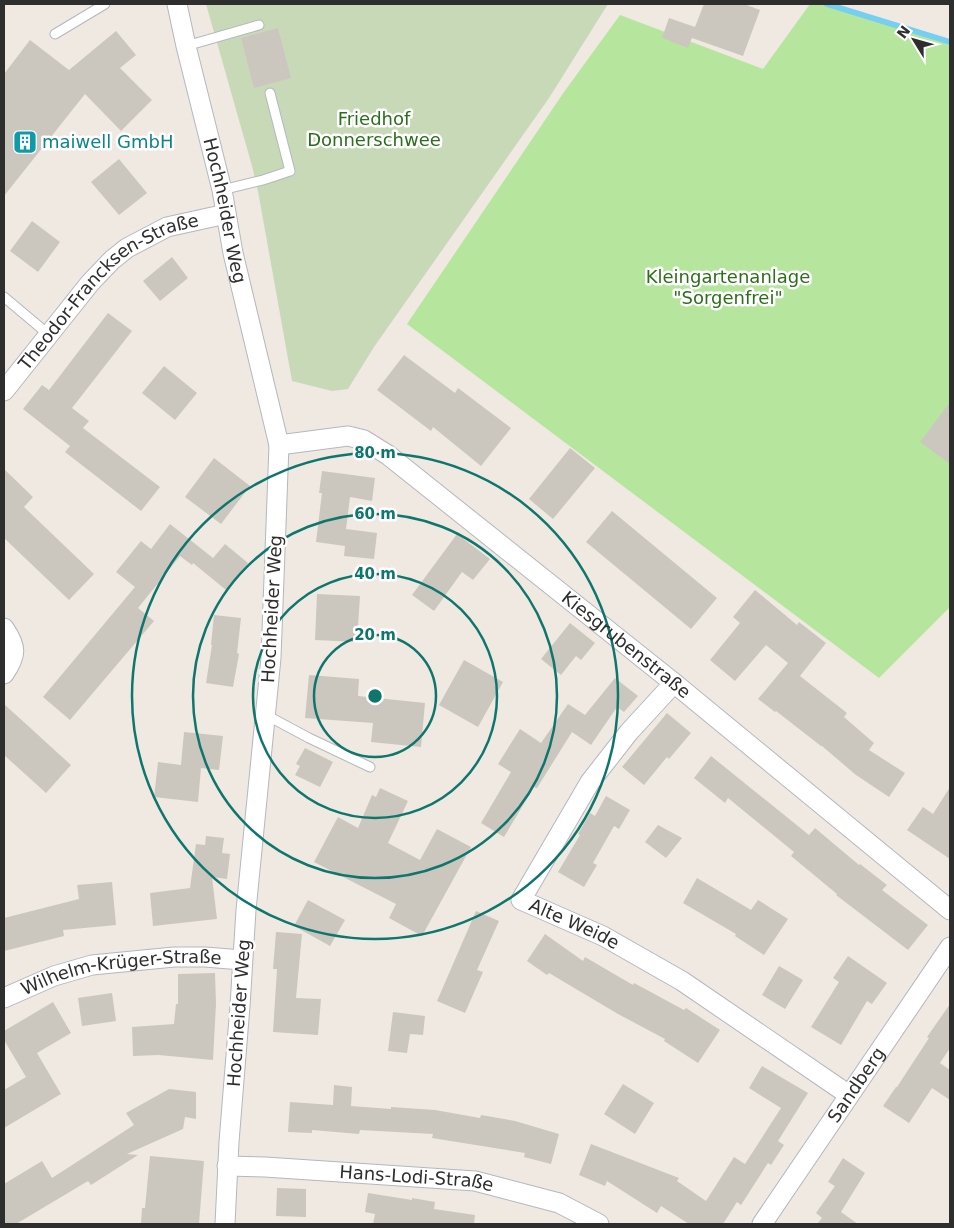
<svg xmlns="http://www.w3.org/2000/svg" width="954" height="1228" viewBox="0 0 954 1228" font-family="'DejaVu Sans',sans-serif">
<rect width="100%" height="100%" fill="#efe9e1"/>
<!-- green -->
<path fill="#b6e59e" d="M 810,4 L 822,4 L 950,45 L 950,607 L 879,678 L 407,324 L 564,92 L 620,15 L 763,69 Z"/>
<!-- cemetery -->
<path fill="#c8d9b8" d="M 206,4 L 608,4 L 549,98 L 374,347 L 348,389 L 332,391 L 292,381 L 258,191 L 252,166 Z"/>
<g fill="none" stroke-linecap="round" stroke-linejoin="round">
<!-- stream -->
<path stroke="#75cff0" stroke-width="6" d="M 827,4 L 950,42"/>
</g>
<!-- building -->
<path fill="#cbc7bf" d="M 704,4 L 744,4 L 760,10 L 743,56 L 692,38 L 688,48 L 662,38 L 669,18 L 695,27 Z
M 278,28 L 291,78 L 254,88 L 241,38 Z
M 116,31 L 136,55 L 120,68 L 152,100 L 121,131 L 85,94 L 4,196 L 4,74 L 30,40 L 69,70 Z
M 119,159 L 147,193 L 119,215 L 91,182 Z
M 32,221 L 60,242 L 38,272 L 10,251 Z
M 172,257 L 188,278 L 160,301 L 143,281 Z
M 108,313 L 132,331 L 72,408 L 89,421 L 83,428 L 160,487 L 141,511 L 65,452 L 70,446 L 23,409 L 42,385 L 49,390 Z
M 404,355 L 455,393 L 458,388 L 511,428 L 481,466 L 433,427 L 431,431 L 377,390 Z
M 164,366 L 197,393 L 175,420 L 142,393 Z
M 950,402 L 950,464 L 920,442 Z
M 570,448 L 595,468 L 553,519 L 529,499 Z
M 214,458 L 250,486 L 221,524 L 185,497 Z
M 4,469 L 33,497 L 24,507 L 94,574 L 69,600 L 4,538 Z
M 322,471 L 375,478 L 372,501 L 350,497 L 346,529 L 377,533 L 374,559 L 344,556 L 345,546 L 316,542 L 322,493 L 319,493 Z
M 612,511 L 717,598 L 691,629 L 586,542 Z
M 170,524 L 213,558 L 225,544 L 248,563 L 226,590 L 193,563 L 192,565 L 180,556 L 138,608 L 154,621 L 70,720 L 43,697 L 135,587 L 116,572 L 141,541 L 151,549 Z
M 457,534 L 490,559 L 473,580 L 462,572 L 434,611 L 412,595 Z
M 755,590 L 797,625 L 799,622 L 826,643 L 800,676 L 847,713 L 844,717 L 874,743 L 869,750 L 905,773 L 889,797 L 856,775 L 822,746 L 821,746 L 776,711 L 775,712 L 758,699 L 788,663 L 766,645 L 735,681 L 710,660 L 740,623 L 733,617 Z
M 317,594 L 360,596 L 357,642 L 315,640 Z
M 214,615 L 241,618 L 237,653 L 239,654 L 233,687 L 206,683 L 212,645 L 211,645 Z
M 570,623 L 595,643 L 581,660 L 576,656 L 561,675 L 541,659 Z
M 464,660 L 503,682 L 478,727 L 439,705 Z
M 309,675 L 359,679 L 358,696 L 425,703 L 421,747 L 371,742 L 373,723 L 305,718 Z
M 615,678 L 638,696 L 624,712 L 617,707 L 591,745 L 572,732 L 537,788 L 534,787 L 504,837 L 481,823 L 511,772 L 498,764 L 520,729 L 541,743 L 568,704 L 585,715 Z
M 4,704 L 71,765 L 46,793 L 4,755 Z
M 667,713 L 691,733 L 669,759 L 667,757 L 644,785 L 622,767 Z
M 184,732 L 223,736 L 219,770 L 201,768 L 198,802 L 154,797 L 158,762 L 181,765 Z
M 305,748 L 333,762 L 320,787 L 295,775 L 300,766 L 296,764 Z
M 711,756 L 809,835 L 815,828 L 859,865 L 860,864 L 887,885 L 882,890 L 928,925 L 908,950 L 836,895 L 837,894 L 791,856 L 794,852 L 728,798 L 725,803 L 694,778 Z
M 950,787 L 950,859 L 907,830 L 923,807 L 933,814 Z
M 380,788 L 408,801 L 388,843 L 420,860 L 437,829 L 471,847 L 422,936 L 389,918 L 396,904 L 314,862 L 338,817 L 358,828 L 372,795 L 376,797 Z
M 606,796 L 630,810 L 619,829 L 614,826 L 593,863 L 597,865 L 584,887 L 558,872 L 580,835 L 578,834 L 590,813 L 595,816 Z
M 658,825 L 682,838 L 666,858 L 645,842 Z
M 206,836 L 224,838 L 222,853 L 230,854 L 227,879 L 212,877 L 217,919 L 153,926 L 150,893 L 190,888 L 196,844 L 205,845 Z
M 697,878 L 751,910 L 758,900 L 788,919 L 764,955 L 735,936 L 736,934 L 683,903 Z
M 112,882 L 116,925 L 63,930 L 64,936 L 4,951 L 4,918 L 79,899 L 77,885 Z
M 308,900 L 345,920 L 330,946 L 294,926 Z
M 476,911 L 499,921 L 477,970 L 483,972 L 465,1013 L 437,1001 Z
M 276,932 L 302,934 L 296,998 L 321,999 L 318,1035 L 273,1032 L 277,969 L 273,969 Z
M 545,934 L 583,961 L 585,957 L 633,985 L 634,983 L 684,1010 L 686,1008 L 720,1030 L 698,1063 L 664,1041 L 665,1039 L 618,1014 L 549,973 L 547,975 L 527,961 Z
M 848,956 L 887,983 L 872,1004 L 867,1001 L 841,1045 L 811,1027 L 839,982 L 833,978 Z
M 779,966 L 803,980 L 785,1009 L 762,995 Z
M 215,973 L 216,1004 L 213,1060 L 158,1055 L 133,1056 L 132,1027 L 174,1024 L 176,1004 L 178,1004 L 178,974 Z
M 112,993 L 116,1021 L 82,1026 L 78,998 Z
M 53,1002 L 71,1033 L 37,1053 L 61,1094 L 4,1128 L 4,1090 L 26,1077 L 4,1040 L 4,1031 Z
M 950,1004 L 950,1048 L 940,1063 L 950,1070 L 950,1100 L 932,1088 L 909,1123 L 883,1106 L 896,1087 L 897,1087 L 929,1038 L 927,1037 Z
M 393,1012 L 425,1016 L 423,1035 L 410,1034 L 407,1053 L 388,1051 Z
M 762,1066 L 808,1093 L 778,1141 L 784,1145 L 771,1165 L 768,1163 L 741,1205 L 737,1202 L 723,1224 L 689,1224 L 661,1206 L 657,1213 L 607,1181 L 605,1186 L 579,1175 L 591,1144 L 679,1178 L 677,1181 L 706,1201 L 734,1157 L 745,1164 L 781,1108 L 749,1088 Z
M 623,1084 L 654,1103 L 635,1134 L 604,1114 Z
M 334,1085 L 352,1087 L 351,1106 L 391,1109 L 391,1107 L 435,1110 L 480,1118 L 481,1115 L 515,1121 L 559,1134 L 551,1164 L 524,1157 L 525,1153 L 432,1138 L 433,1134 L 360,1130 L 359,1134 L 312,1130 L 312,1133 L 288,1132 L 290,1102 L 333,1105 Z
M 169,1089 L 196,1092 L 196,1119 L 185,1117 L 183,1129 L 127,1154 L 138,1155 L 91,1185 L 88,1181 L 16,1224 L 4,1224 L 4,1184 L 42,1161 L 52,1178 L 134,1125 L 126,1113 Z
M 150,1156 L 204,1161 L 199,1224 L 141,1224 L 142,1208 L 145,1208 Z
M 843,1158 L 865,1173 L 841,1212 L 858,1224 L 817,1224 L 822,1218 L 816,1213 L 835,1186 L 828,1182 Z
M 277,1188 L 306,1189 L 306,1217 L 276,1216 Z
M 368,1193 L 412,1200 L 412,1198 L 435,1202 L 434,1209 L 475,1215 L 474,1224 L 373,1224 L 375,1214 L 365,1212 Z"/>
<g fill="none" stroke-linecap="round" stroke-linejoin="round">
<!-- service casing -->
<g stroke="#b4b7c1" stroke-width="11">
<path id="service" d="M 55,34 L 105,4
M 186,46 L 259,25
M 222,190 L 263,180 L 290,171 L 270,93
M 4,297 L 48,334
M 266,715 L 309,738 L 370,767"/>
</g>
<!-- minor casing -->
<g stroke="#b4b7c1" stroke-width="21">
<g id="minor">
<path id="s1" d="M 177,4 L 186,46 L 222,190 L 233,253 L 279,445 L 271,658 L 246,910 L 240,1006 L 229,1142 L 225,1224"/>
<path id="s2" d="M 4,391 L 90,283 L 112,260 L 127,248 L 167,227 L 226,214"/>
<path id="s3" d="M 279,445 L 348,436 L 364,440 L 388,455 L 674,683 L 950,910"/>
<path d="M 4,628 C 17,647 17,655 4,674"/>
<path id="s4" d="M 674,683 L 629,732 L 590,782 L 521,900 L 603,936 L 682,981 L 849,1095"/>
<path id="s5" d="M 4,998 L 54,976 L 92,965 L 174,957 L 205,957 L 242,960"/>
<path id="s6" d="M 227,1166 L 265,1167 L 475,1181 L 559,1203 L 599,1224"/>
<path id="s7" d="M 762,1224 L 950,947"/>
</g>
</g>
<!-- service -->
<use href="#service" stroke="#fff" stroke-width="9"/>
<!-- minor -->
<use href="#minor" stroke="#fff" stroke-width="19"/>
</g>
<!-- distance rings -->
<g fill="none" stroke="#0f766e" stroke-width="2.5">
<circle cx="375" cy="696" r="61"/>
<circle cx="375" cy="696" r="122"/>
<circle cx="375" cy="696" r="182"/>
<circle cx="375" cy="696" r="243"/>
</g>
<!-- icons -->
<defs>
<g id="building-square" transform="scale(1.25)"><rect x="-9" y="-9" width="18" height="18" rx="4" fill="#0f9aa8" stroke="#fff"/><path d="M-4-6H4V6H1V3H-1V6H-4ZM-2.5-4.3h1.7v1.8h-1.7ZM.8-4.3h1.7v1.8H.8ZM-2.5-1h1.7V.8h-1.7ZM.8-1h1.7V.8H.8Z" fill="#fff"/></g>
</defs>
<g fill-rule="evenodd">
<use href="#building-square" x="25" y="142"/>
</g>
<g text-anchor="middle" stroke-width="5" stroke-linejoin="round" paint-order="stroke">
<!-- park labels -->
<g font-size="18" fill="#2c6e1b" stroke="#fff">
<text x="374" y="125">Friedhof<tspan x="374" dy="21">Donnerschwee</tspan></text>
<text x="728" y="283">Kleingartenanlage<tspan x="728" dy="21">"Sorgenfrei"</tspan></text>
</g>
<!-- culture labels -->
<g font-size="18" fill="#0d838f" stroke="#fff" text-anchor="start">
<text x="42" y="148">maiwell GmbH</text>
</g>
<!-- street labels -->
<g font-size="18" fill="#2e2e2e" stroke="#fff">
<text dy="6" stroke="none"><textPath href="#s1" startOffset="212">Hochheider Weg</textPath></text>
<text dy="6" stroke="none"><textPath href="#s2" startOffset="148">Theodor-Francksen-Straße</textPath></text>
<text transform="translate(272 609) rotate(-87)" y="6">Hochheider Weg</text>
<text dy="6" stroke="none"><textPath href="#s3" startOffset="419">Kiesgrubenstraße</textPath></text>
<text dy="6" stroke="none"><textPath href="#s4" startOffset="325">Alte Weide</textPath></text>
<text dy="6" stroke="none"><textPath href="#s5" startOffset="122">Wilhelm-Krüger-Straße</textPath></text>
<text transform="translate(239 1013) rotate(-86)" y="6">Hochheider Weg</text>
<text dy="6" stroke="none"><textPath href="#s7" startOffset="168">Sandberg</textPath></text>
<text dy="6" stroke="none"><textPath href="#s6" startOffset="190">Hans-Lodi-Straße</textPath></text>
</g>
</g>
<circle cx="375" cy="696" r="8" fill="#0f766e" stroke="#fff" stroke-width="2.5"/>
<g font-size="15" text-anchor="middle" font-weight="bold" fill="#0f766e" stroke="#fff" stroke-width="5" stroke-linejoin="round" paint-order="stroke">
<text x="375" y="458">80 m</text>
<text x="375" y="519">60 m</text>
<text x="375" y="579">40 m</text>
<text x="375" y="640">20 m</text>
</g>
<!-- border -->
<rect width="954" height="1228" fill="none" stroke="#2e2e2e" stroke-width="10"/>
<!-- north arrow -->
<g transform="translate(914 40) rotate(307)" stroke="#ffffff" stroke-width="4" paint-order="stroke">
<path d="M0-4L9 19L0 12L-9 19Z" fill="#2e2e2e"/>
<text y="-8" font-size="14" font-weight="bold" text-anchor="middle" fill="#2e2e2e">N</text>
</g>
</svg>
